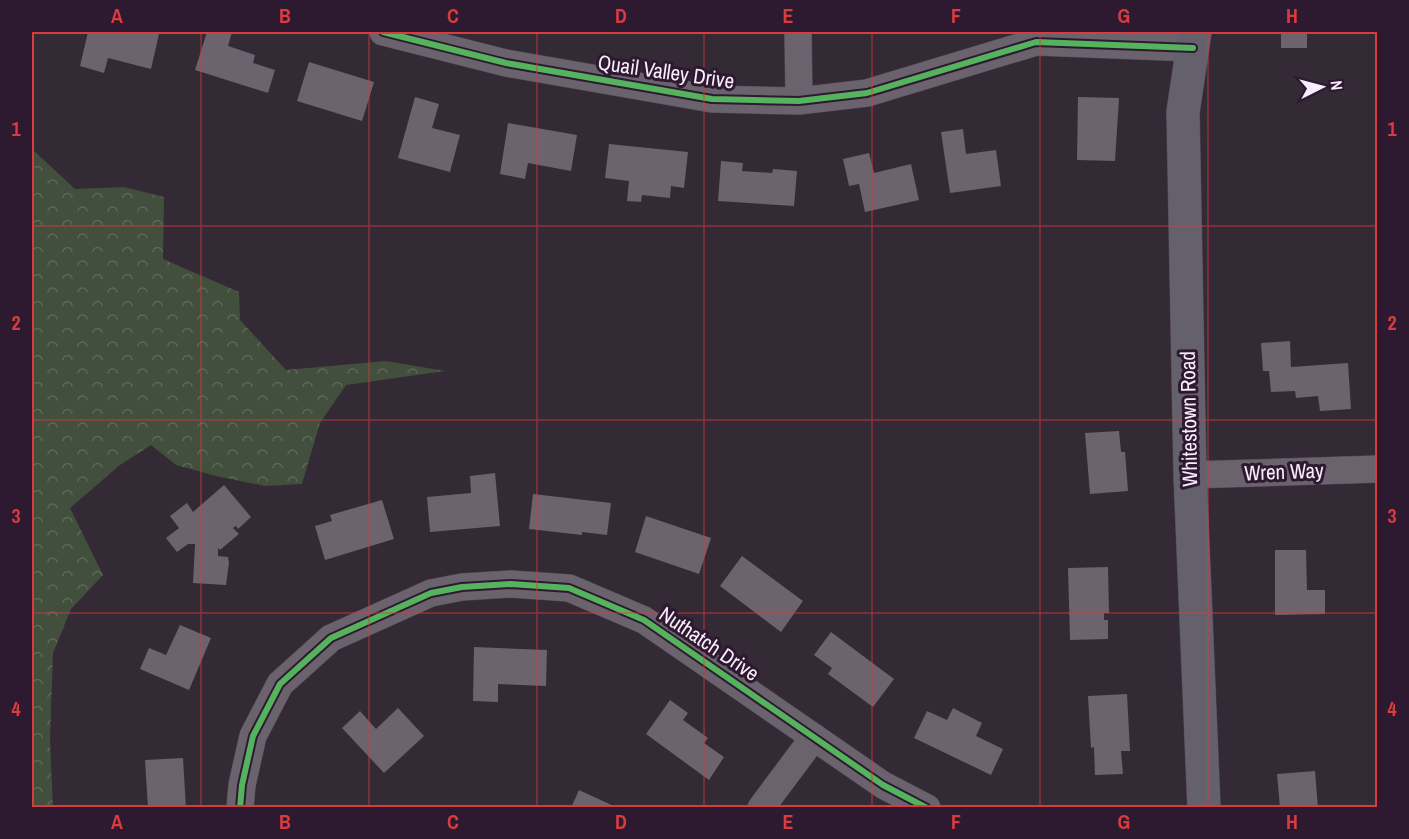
<svg xmlns="http://www.w3.org/2000/svg" width="1409" height="839" viewBox="0 0 1409 839" font-family="'Archivo Narrow',sans-serif">
<defs>
<pattern id="forest-crowns" width="20" height="18" patternUnits="userSpaceOnUse" patternTransform="scale(1.5)"><rect width="20" height="18" fill="#424f3d"/><path d="M2 6a3 3 0 1 1 6 0M12 15a3 3 0 1 1 6 0" fill="none" stroke="#5e685a"/></pattern>
</defs>
<rect width="100%" height="100%" fill="#342a36"/>
<!-- forest -->
<path fill="url(#forest-crowns)" d="M 32,149 L 75,189 L 124,187 L 164,197 L 163,259 L 239,292 L 240,320 L 286,370 L 386,361 L 445,371 L 346,385 L 320,423 L 302,484 L 265,486 L 216,476 L 176,465 L 151,445 L 120,465 L 70,508 L 103,575 L 71,609 L 53,653 L 50,739 L 53,808 L 32,807 Z"/>
<!-- building -->
<path fill="#6c636e" d="M 88,32 L 150,32 L 159,34 L 151,69 L 108,58 L 104,73 L 80,66 Z
M 207,32 L 232,32 L 228,46 L 255,55 L 253,63 L 275,70 L 268,93 L 195,70 Z
M 1281,32 L 1307,32 L 1307,48 L 1281,48 Z
M 309,62 L 374,82 L 362,121 L 297,101 Z
M 415,97 L 439,104 L 432,128 L 460,135 L 450,172 L 398,158 Z
M 1078,97 L 1119,98 L 1115,161 L 1077,160 Z
M 508,123 L 577,135 L 571,171 L 528,163 L 525,179 L 500,174 Z
M 963,129 L 966,154 L 996,150 L 1001,186 L 950,193 L 941,132 Z
M 609,144 L 688,152 L 684,188 L 671,186 L 670,198 L 642,195 L 641,202 L 627,201 L 629,181 L 605,178 Z
M 869,153 L 874,173 L 911,164 L 919,200 L 865,212 L 859,184 L 849,186 L 843,159 Z
M 721,161 L 743,163 L 742,171 L 772,173 L 773,169 L 797,171 L 794,206 L 718,201 Z
M 1290,341 L 1291,367 L 1348,363 L 1351,409 L 1320,411 L 1318,396 L 1296,398 L 1295,391 L 1271,392 L 1269,371 L 1263,371 L 1261,343 Z
M 1119,431 L 1121,452 L 1125,452 L 1128,491 L 1090,494 L 1085,433 Z
M 495,473 L 500,526 L 430,532 L 427,497 L 471,493 L 470,476 Z
M 224,485 L 251,517 L 238,529 L 236,526 L 233,528 L 239,534 L 220,550 L 218,548 L 218,556 L 228,557 L 229,563 L 226,585 L 193,583 L 195,544 L 188,544 L 177,552 L 166,538 L 179,528 L 170,516 L 187,503 L 193,512 Z
M 533,494 L 611,503 L 607,535 L 582,532 L 582,535 L 529,529 Z
M 382,500 L 394,539 L 325,560 L 315,526 L 332,521 L 330,515 Z
M 646,516 L 711,538 L 699,574 L 635,552 Z
M 1275,550 L 1306,550 L 1307,590 L 1325,590 L 1325,614 L 1275,615 Z
M 742,556 L 803,601 L 781,632 L 720,586 Z
M 1108,567 L 1109,613 L 1104,613 L 1104,620 L 1108,620 L 1108,639 L 1070,640 L 1068,568 Z
M 180,625 L 211,638 L 189,690 L 140,669 L 149,648 L 166,655 Z
M 831,632 L 894,679 L 873,707 L 828,674 L 832,668 L 814,655 Z
M 474,647 L 547,650 L 546,686 L 498,684 L 498,702 L 473,701 Z
M 1127,694 L 1130,751 L 1121,751 L 1123,774 L 1095,775 L 1094,747 L 1091,748 L 1088,696 Z
M 670,700 L 688,713 L 683,720 L 708,738 L 704,743 L 724,757 L 709,780 L 646,734 Z
M 398,708 L 424,736 L 384,773 L 342,728 L 360,711 L 376,729 Z
M 953,708 L 982,723 L 976,736 L 1003,749 L 991,775 L 914,738 L 927,711 L 947,720 Z
M 183,758 L 186,808 L 148,808 L 145,760 Z
M 1315,771 L 1318,808 L 1280,808 L 1277,774 Z
M 579,790 L 618,808 L 571,808 Z"/>
<g fill="none" stroke-linecap="round" stroke-linejoin="round">
<!-- street casing -->
<g stroke="#4f4652" stroke-width="28">
<path id="street" d="M 383,32 L 506,63 L 712,99 L 799,101 L 867,93 L 1036,42 L 1193,48
M 798,32 L 799,101
M 1190,475 L 1378,469
M 240,808 L 242,785 L 253,736 L 280,684 L 331,638 L 431,593 L 462,587 L 511,584 L 569,588 L 644,620 L 883,785 L 927,808
M 761,808 L 814,737"/>
</g>
<!-- secondary casing -->
<g stroke="#4f4652" stroke-width="34">
<path id="secondary" d="M 1195,32 L 1183,112 L 1190,475 L 1204,808"/>
</g>
<!-- street -->
<use href="#street" stroke="#6a626c" stroke-width="27"/>
<!-- secondary -->
<use href="#secondary" stroke="#65616c" stroke-width="33"/>
<!-- cycleway casing -->
<g stroke="#2d1a31" stroke-width="10">
<path id="cycleway" d="M 383,32 L 506,63 L 712,99 L 799,101 L 867,93 L 1036,42 L 1193,48
M 240,808 L 242,785 L 253,736 L 280,684 L 331,638 L 431,593 L 462,587 L 511,584 L 569,588 L 644,620 L 883,785 L 927,808"/>
</g>
<!-- cycleway -->
<use href="#cycleway" stroke="#56b35d" stroke-width="6"/>
</g>
<!-- grid -->
<path fill="none" stroke="#da3c3d" stroke-width="1.5" stroke-opacity="0.55" d="M 201,32 L 201,808M 369,32 L 369,808M 537,32 L 537,808M 704,32 L 704,808M 872,32 L 872,808M 1040,32 L 1040,808M 1208,32 L 1208,808M 32,226 L 1378,226M 32,420 L 1378,420M 32,613 L 1378,613"/>
<g text-anchor="middle" stroke-width="6" stroke-linejoin="round" paint-order="stroke">
<!-- street labels -->
<g font-size="21" fill="#f9ecfc" stroke="#2d1a31">
<text transform="translate(666 72) rotate(8)" y="7">Quail Valley Drive</text>
<text transform="translate(1189 419) rotate(-91)" y="7">Whitestown Road</text>
<text transform="translate(1284 472) rotate(-2)" y="7">Wren Way</text>
<text transform="translate(709 644) rotate(34)" y="7">Nuthatch Drive</text>
</g>
</g>
<!-- border -->
<rect width="1409" height="839" fill="none" stroke="#2d1a31" stroke-width="66"/>
<!-- north arrow -->
<g transform="translate(1322 87) rotate(84)" stroke="#2d1a31" stroke-width="4.5" paint-order="stroke">
<path d="M0-4.5L10 22L0 15L-10 22Z" fill="#f9ecfc"/>
<text y="-9" font-size="16" font-weight="bold" text-anchor="middle" fill="#f9ecfc">N</text>
</g>
<rect x="33" y="33" width="1343" height="773" fill="none" stroke="#da3c3d" stroke-width="2"/>
<g font-size="20" text-anchor="middle" font-weight="bold" fill="#da3c3d">
<text x="117" y="23">A</text>
<text x="285" y="23">B</text>
<text x="453" y="23">C</text>
<text x="621" y="23">D</text>
<text x="788" y="23">E</text>
<text x="956" y="23">F</text>
<text x="1124" y="23">G</text>
<text x="1292" y="23">H</text>
<text x="16" y="136">1</text>
<text x="1392" y="136">1</text>
<text x="16" y="330">2</text>
<text x="1392" y="330">2</text>
<text x="16" y="523">3</text>
<text x="1392" y="523">3</text>
<text x="16" y="716">4</text>
<text x="1392" y="716">4</text>
<text x="117" y="829">A</text>
<text x="285" y="829">B</text>
<text x="453" y="829">C</text>
<text x="621" y="829">D</text>
<text x="788" y="829">E</text>
<text x="956" y="829">F</text>
<text x="1124" y="829">G</text>
<text x="1292" y="829">H</text>
</g>
</svg>
